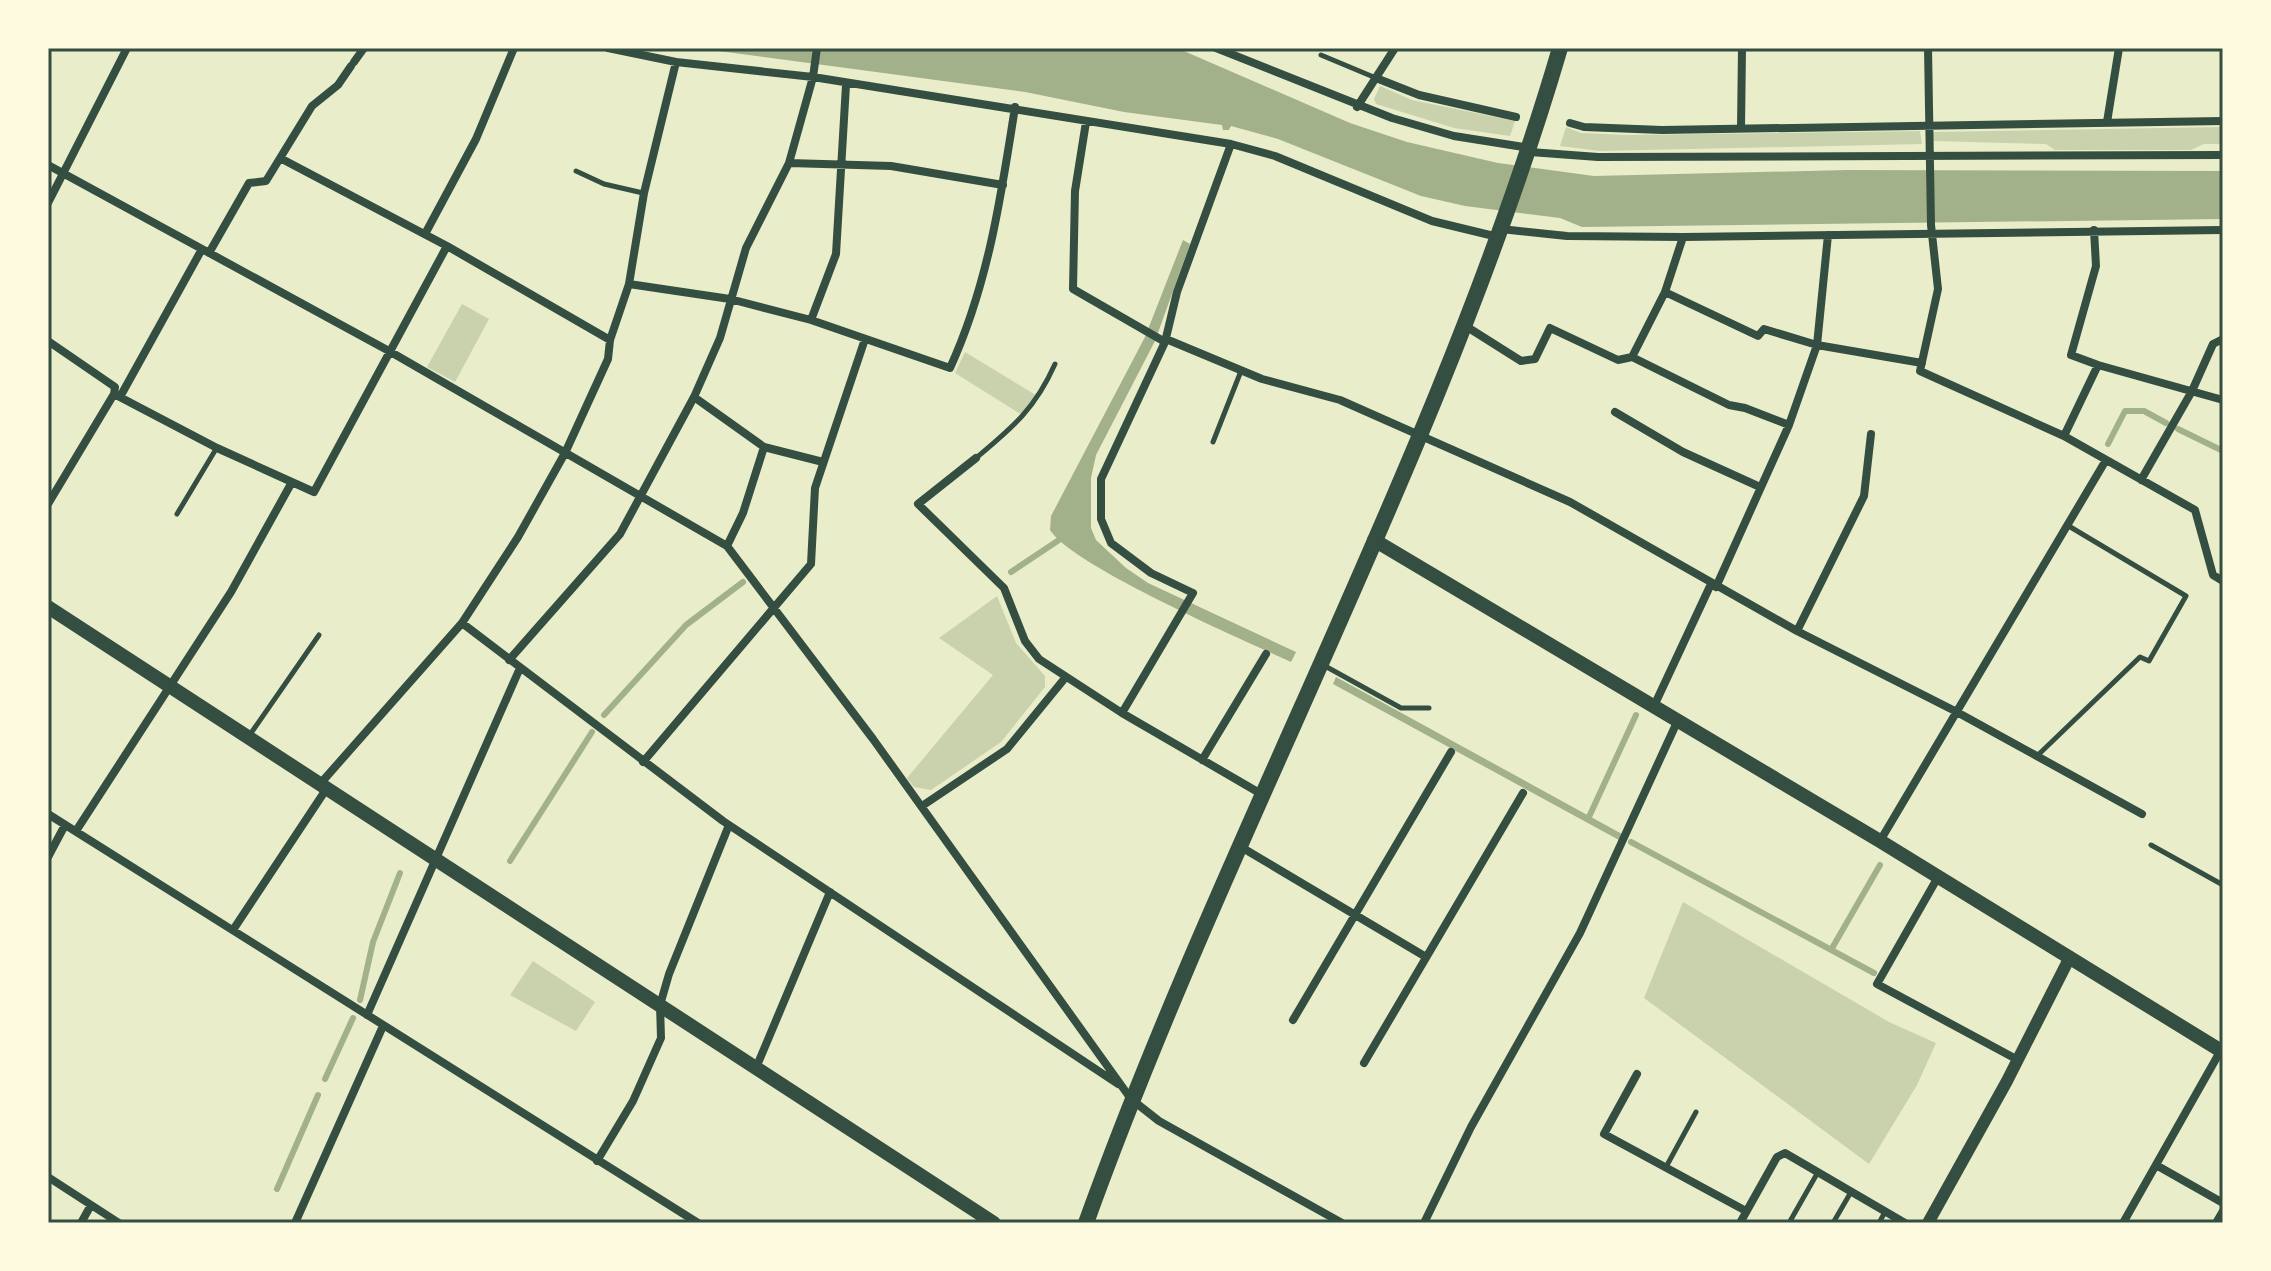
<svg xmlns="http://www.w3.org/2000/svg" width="2271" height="1271" viewBox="0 0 2271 1271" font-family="Commissioner,sans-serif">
<rect width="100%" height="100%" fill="#e9edc9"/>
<!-- green -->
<path fill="#cad2ad" d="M 1380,86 L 1412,100 L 1515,121 L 1510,136 L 1454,128 L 1376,104 L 1374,99 Z
M 1566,127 L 1581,133 L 1627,135 L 1920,131 L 1922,144 L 1600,151 L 1560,146 Z
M 2223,127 L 2223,144 L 2204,144 L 2191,150 L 2055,150 L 2046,144 L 1933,141 L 1933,132 Z
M 462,304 L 489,319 L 455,382 L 427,367 Z
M 965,352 L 1039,397 L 1022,415 L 955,373 Z
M 997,596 L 1016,643 L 1045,676 L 1045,687 L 1001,742 L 931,790 L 914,787 L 907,778 L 993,675 L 939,638 Z
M 1683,902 L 1889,1022 L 1936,1043 L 1917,1085 L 1869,1164 L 1644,998 Z
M 533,961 L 595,1002 L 576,1031 L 510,995 Z"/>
<!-- water -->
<path fill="#a3b18a" d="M 696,48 L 1177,48 L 1350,123 L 1407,142 L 1498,163 L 1594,176 L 1847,170 L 2223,171 L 2223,219 L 1582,227 L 1560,218 L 1465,206 L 1421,196 L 1278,139 L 1231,126 L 1229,130 L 1223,130 L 1222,125 L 1124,112 L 1025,92 Z
M 1183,240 L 1190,244 L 1155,341 L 1096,455 L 1091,478 L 1091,528 L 1096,540 L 1126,568 L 1148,583 L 1296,652 L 1291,662 C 1246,641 1072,566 1050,530 L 1051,516 L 1145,337 Z
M 1336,677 L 1622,834 L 1619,840 L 1333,684 Z"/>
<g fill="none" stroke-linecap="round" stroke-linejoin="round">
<!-- stream -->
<path stroke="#a3b18a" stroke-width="6" d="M 2178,429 L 2223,451
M 2108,444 L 2125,411 L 2144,411 L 2166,423
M 1011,572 L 1065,536
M 604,715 L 686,625 L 743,582
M 1588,819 L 1636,715
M 1631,842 L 1874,973
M 510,861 L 592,732
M 1831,950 L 1880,865
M 360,1000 L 373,942 L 400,873
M 325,1079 L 353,1018
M 277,1189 L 318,1095"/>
<!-- service -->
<path stroke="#344e41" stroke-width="5" d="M 1321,55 L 1376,78
M 576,171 L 604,184 L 643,193
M 1213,442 L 1241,371
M 976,458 C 1013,427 1035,409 1055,364
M 177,514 L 216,449
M 1325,666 L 1401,708 L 1429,708
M 249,736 L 319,635
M 2038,755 L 2140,657 L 2149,661 L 2186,596 L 2067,525
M 2151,845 L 2223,885
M 1666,1167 L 1696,1112
M 1789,1223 L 1818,1172
M 1833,1223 L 1851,1192
M 1879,1223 L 1885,1212"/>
<!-- minor -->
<path stroke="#344e41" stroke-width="8" d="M 608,48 L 676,62 L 813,77 L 1231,144 L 1275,156 L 1432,221 L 1498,237
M 1216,48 L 1392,118 L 1454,136 L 1530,148
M 1928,48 L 1931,225 L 1938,289 L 1920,371 L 2064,436 L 2195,510 L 2213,575 L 2223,581
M 354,62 L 364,48
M 1376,78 L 1419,95 L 1516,117
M 1357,107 L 1395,48
M 1086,122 L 1075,191 L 1073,289 L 1165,342
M 2107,122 L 2119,48
M 1570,123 L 1584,127 L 1662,130 L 2223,121
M 1741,128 L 1742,48
M 1530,152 L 1598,157 L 2223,155
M 280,158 L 447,246 L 610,340
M 789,163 L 891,166 L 1003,185
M 48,165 L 389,351 L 727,546 L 873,739 L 1131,1099 L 1159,1121 L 1342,1223
M 48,203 L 127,48
M 1501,229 L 1567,236 L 1683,237 L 2223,230
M 2094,230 L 2096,266 L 2071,355 L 2098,365
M 425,234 L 476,139 L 514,48
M 209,253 L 249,183 L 266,181 L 312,106 L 338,85 L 351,66
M 629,284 L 730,299 L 811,320 L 950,368 C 988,285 1001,197 1015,107
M 1665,292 L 1758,336 L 1764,329 L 1817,345 L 1828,235
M 811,320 L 836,254 L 846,85
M 1464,325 L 1521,361 L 1535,359 L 1550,328 L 1618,360 L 1632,357 L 1729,405 L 1745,408 L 1789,425
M 1166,339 L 1262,379 L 1340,400 L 1570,502 L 1797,631 L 1955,711 L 2142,814
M 48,341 L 115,387 L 114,394 L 217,448 L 314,492 L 447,246
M 1632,357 L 1665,292 L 1683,237
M 120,397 L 202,249
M 694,397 L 764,447 L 823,462
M 1615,412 L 1683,452 L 1760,487
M 2064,436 L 2098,365 L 2223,400
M 976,458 L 918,504 L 1004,588 L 1025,641 L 1039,659 L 1122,713 L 1263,795
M 2141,480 L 2192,391 L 2213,344 L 2223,339
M 48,504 L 114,394
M 727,546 L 743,513 L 764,447
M 1716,587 L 1789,425 L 1817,345 L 1922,363
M 462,623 L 723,821 L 1118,1084
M 1797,631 L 1864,496 L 1871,434
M 509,660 L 620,534 L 694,397 L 720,338 L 746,248 L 789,163 L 813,77 L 817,48
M 1654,706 L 1711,584
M 1122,713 L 1193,593 L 1151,573 L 1111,543 L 1101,519 L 1101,479 L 1165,342 L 1177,292 L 1231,144
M 1202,760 L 1266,654
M 643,762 L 811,564 L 815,488 L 865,339
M 320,784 L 462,623 L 518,537 L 565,453 L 608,359 L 610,340 L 629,284 L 644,193 L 676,62
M 922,806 L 1007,749 L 1065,678
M 48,814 L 698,1223
M 76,831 L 231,592 L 292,482
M 1880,841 L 2106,460
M 1241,847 L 1426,957
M 48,857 L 65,825
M 1938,877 L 1877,984 L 2018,1060
M 233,930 L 327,788
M 367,1015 L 520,668
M 1293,1020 L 1451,752
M 1364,1063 L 1523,793
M 756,1068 L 830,892
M 1637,1074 L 1604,1134 L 1746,1211
M 597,1161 L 633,1101 L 661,1038 L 660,1005 L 669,974 L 729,825
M 2156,1165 L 2223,1203
M 48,1177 L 119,1223
M 81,1223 L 91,1205
M 295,1223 L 383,1026
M 1424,1223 L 1471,1127 L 1580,933 L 1678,720
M 1740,1223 L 1777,1157 L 1785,1153 L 1905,1223
M 2123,1223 L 2221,1050
M 2216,1223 L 2223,1211"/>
<!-- tertiary -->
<path stroke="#344e41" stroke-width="12" d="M 1928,1223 L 2007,1081 L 2070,957"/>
<!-- secondary -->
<path stroke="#344e41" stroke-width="14" d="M 1374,540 L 1880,841 L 2223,1052
M 48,607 L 994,1223"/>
<!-- primary -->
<path stroke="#344e41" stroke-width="16" d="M 1086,1223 C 1229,826 1441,454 1560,48"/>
</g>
<!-- border -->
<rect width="2271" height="1271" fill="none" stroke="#fefae0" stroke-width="100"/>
<rect x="50" y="50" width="2171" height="1171" fill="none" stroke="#344e41" stroke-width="3"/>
</svg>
